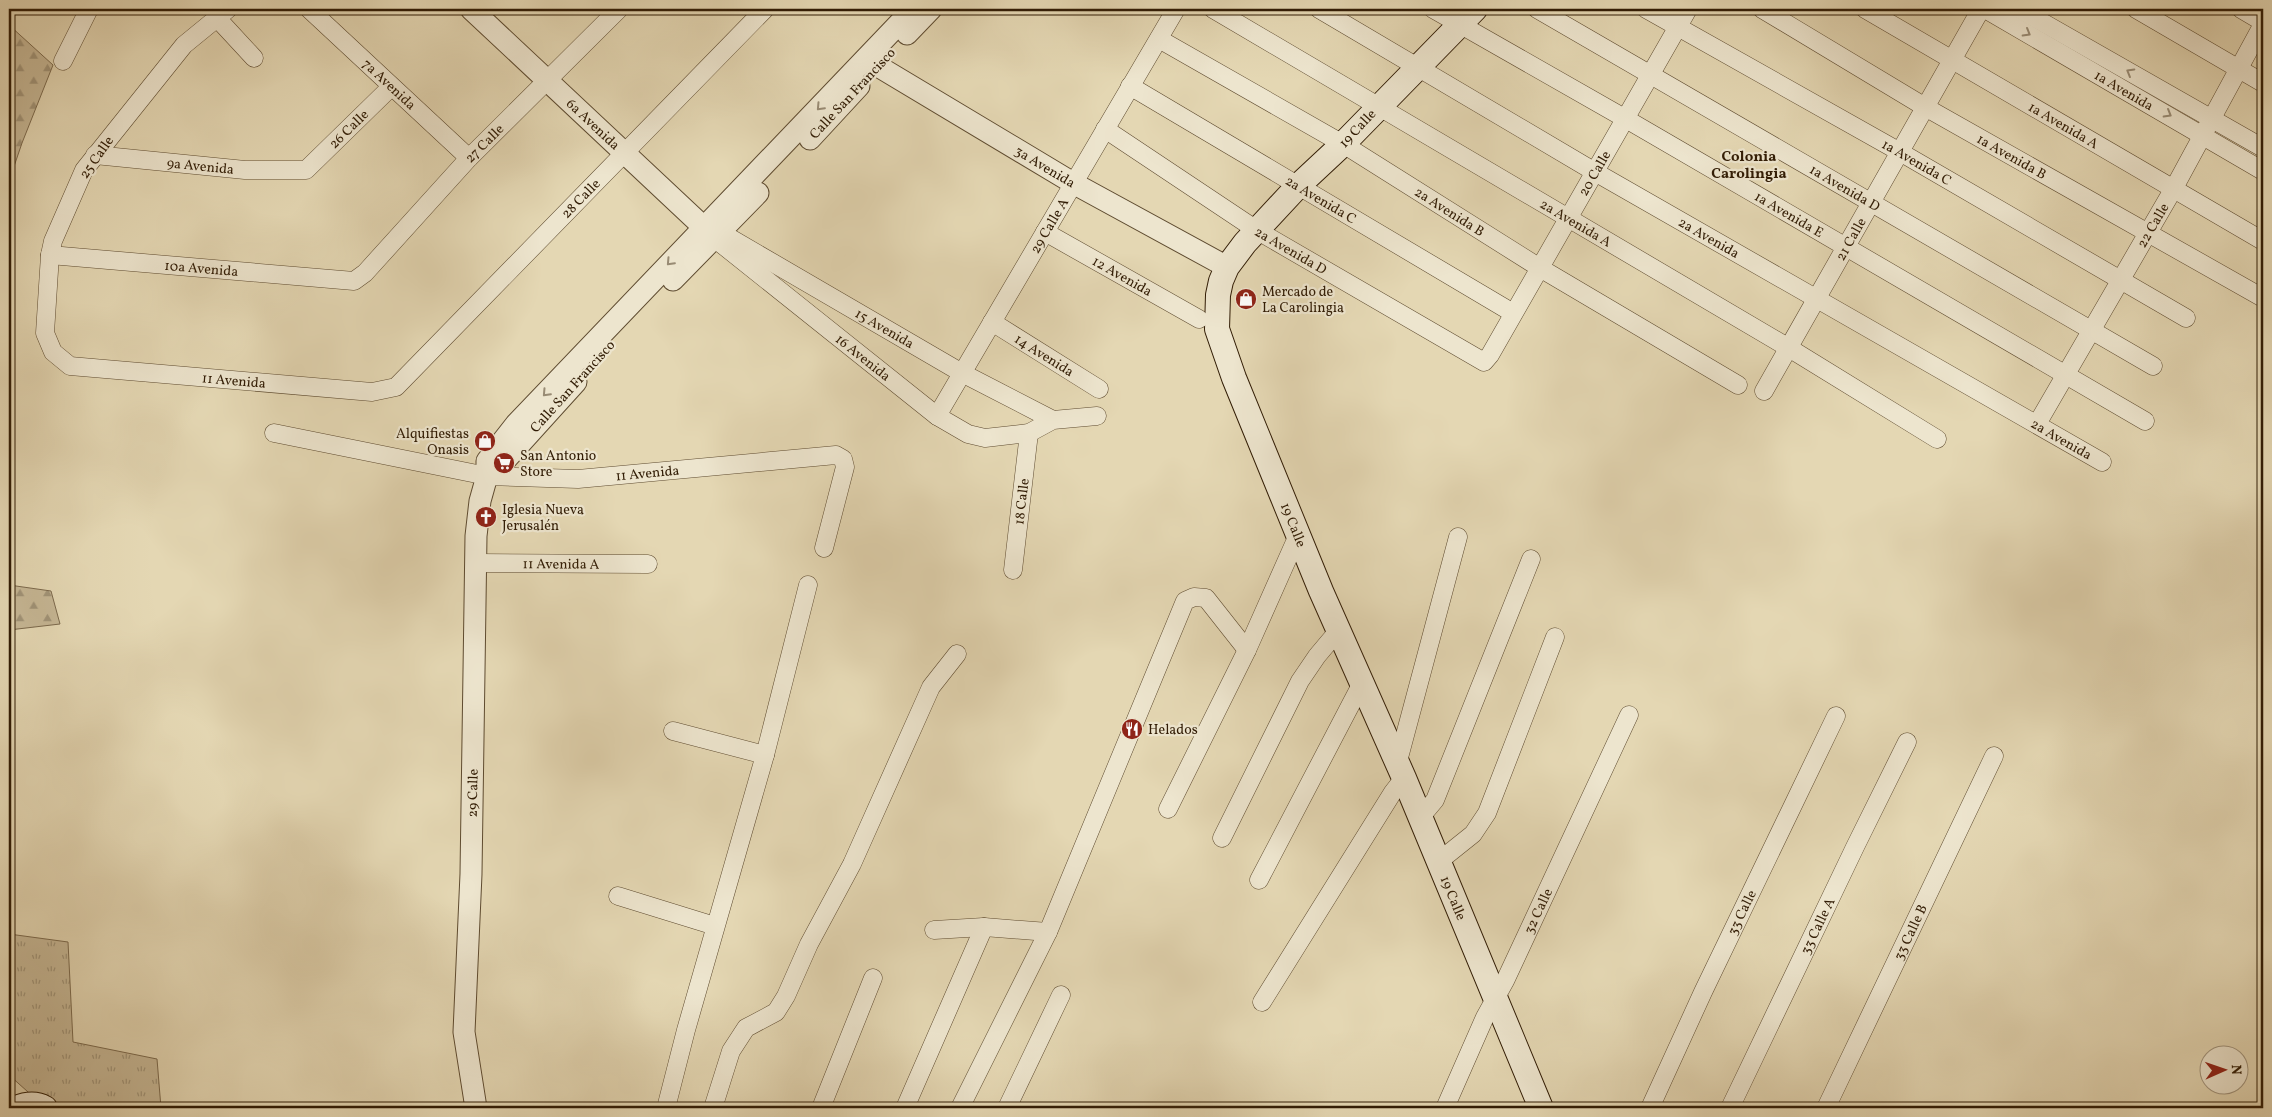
<svg xmlns="http://www.w3.org/2000/svg" width="2272" height="1117" viewBox="0 0 2272 1117" font-family="Vollkorn,serif">
<defs>
<pattern id="grass-tufts" width="24" height="20" patternUnits="userSpaceOnUse" patternTransform="scale(1.25)"><rect width="24" height="20" fill="#c6b795"/><path d="M3 7l-1-3M5 7V3M7 7l1-3M15 17l-1-3M17 17v-4M19 17l1-3" fill="none" stroke="#a19478"/></pattern>
<pattern id="forest-firs" width="22" height="20" patternUnits="userSpaceOnUse" patternTransform="scale(1.25)"><rect width="22" height="20" fill="#c6b795"/><path d="M5 1l3.5 6h-7zM16 11l3.5 6h-7z" fill="#a19478"/></pattern>
</defs>
<rect width="100%" height="100%" fill="#e4d7b3"/>
<filter id="stains"><feTurbulence type="fractalNoise" baseFrequency=".004" numOctaves="4"/><feColorMatrix values="0 0 0 0 .2 0 0 0 0 .09 0 0 0 0 .02 0 0 0 .5 -.17"/></filter>
<radialGradient id="worn" r=".72"><stop offset=".6" stop-color="#630" stop-opacity="0"/><stop offset="1" stop-color="#630" stop-opacity=".3"/></radialGradient>
<!-- grass -->
<path fill="url(#grass-tufts)" stroke="#7c6a4d" d="M 9,934 L 68,942 L 73,1042 L 157,1059 L 161,1108 L 46,1108 L 9,1075 Z"/>
<!-- forest -->
<path fill="url(#forest-firs)" stroke="#7c6a4d" d="M 9,25 L 53,65 L 22,143 L 9,181 Z
M 9,585 L 51,591 L 60,624 L 9,630 Z"/>
<g fill="none" stroke-linecap="round" stroke-linejoin="round">
<!-- minor casing -->
<g stroke="#5e4b30" stroke-width="19">
<g id="minor">
<path id="s1" d="M 228,9 L 184,45 L 84,170 L 53,241 L 50,255 L 45,333 L 53,352 L 70,366 L 372,392 L 396,387 L 765,9"/>
<path id="s2" d="M 309,9 L 469,158"/>
<path id="s3" d="M 1213,9 L 1789,348 L 1937,439"/>
<path id="s4" d="M 1319,9 L 1595,172 L 2102,462"/>
<path id="s5" d="M 1433,9 L 1626,119 L 2145,421"/>
<path id="s6" d="M 1537,9 L 2153,366"/>
<path id="s7" d="M 1646,9 L 1900,152 L 2186,318"/>
<path id="s8" d="M 1762,9 L 1925,107 L 2263,298"/>
<path id="s9" d="M 1865,9 L 2263,241"/>
<path id="s10" d="M 1985,9 L 2263,171"/>
<path d="M 2019,9 L 2263,148"/>
<path d="M 2136,9 L 2263,83"/>
<path d="M 2241,9 L 2263,22"/>
<path d="M 217,18 L 254,58"/>
<path id="s11" d="M 1159,39 L 1343,144 L 1540,268 L 1738,385"/>
<path d="M 63,61 L 89,9"/>
<path id="s12" d="M 1130,86 L 1513,313"/>
<path id="s13" d="M 1105,129 L 1258,231 L 1484,362 L 1490,355 L 1688,9"/>
<path id="s14" d="M 95,155 L 245,170 L 306,170 L 391,87"/>
<path id="s15" d="M 1045,232 L 1199,319"/>
<path id="s16" d="M 725,235 L 962,373 L 1053,420"/>
<path id="s17" d="M 714,238 L 937,416 L 968,434 L 985,438 L 1029,433 L 1053,420 L 1097,416"/>
<path id="s18" d="M 50,255 L 354,281 L 365,273 L 469,158 L 619,9"/>
<path id="s19" d="M 992,322 L 1099,389"/>
<path id="s20" d="M 1764,391 L 1981,9"/>
<path id="s21" d="M 937,416 L 1176,9"/>
<path id="s22" d="M 2037,424 L 2174,188 L 2263,24"/>
<path id="s23" d="M 274,433 L 487,476 L 578,479 L 836,455 L 843,459 L 845,467 L 824,548"/>
<path id="s24" d="M 475,563 L 648,564"/>
<path id="s25" d="M 1013,570 L 1029,433"/>
<path d="M 673,731 L 765,755"/>
<path d="M 1397,765 L 1458,537"/>
<path d="M 1168,809 L 1247,650 L 1299,533"/>
<path d="M 1419,816 L 1425,812 L 1435,800 L 1531,559"/>
<path d="M 1222,838 L 1300,681 L 1317,656 L 1338,631"/>
<path d="M 1438,862 L 1473,834 L 1487,813 L 1555,637"/>
<path d="M 1259,880 L 1362,683"/>
<path d="M 618,896 L 715,926"/>
<path d="M 934,930 L 984,927 L 1048,932"/>
<path d="M 1262,1002 L 1393,792 L 1404,778"/>
<path d="M 666,1108 L 686,1030 L 765,755 L 808,585"/>
<path d="M 713,1108 L 731,1051 L 746,1028 L 776,1012 L 786,996 L 809,944 L 852,864 L 931,687 L 957,654"/>
<path d="M 821,1108 L 873,978"/>
<path d="M 905,1108 L 984,927"/>
<path d="M 960,1108 L 1048,932 L 1185,601 L 1194,597 L 1206,598 L 1247,650"/>
<path d="M 1007,1108 L 1061,995"/>
<path id="s26" d="M 1445,1108 L 1485,1017 L 1505,981 L 1629,715"/>
<path id="s27" d="M 1650,1108 L 1703,992 L 1836,716"/>
<path id="s28" d="M 1730,1108 L 1855,847 L 1907,742"/>
<path id="s29" d="M 1826,1108 L 1994,756"/>
</g>
</g>
<!-- tertiary casing -->
<g stroke="#5e4b30" stroke-width="23">
<g id="tertiary">
<path id="s30" d="M 471,9 L 713,236"/>
<path d="M 907,34 L 931,9"/>
<path id="s31" d="M 866,59 L 1073,183 L 1227,267"/>
<path d="M 810,139 L 859,86"/>
<path d="M 673,280 L 758,193"/>
<path d="M 499,467 L 576,382"/>
<path id="s32" d="M 476,1108 L 464,1032 L 471,874 L 476,536 L 480,501 L 487,476 L 487,461 L 516,424 L 913,9"/>
</g>
</g>
<!-- secondary casing -->
<g stroke="#311c05" stroke-width="26">
<g id="secondary">
<path id="s33" d="M 1475,9 L 1343,144 L 1298,186 L 1245,243 L 1227,267 L 1221,281 L 1218,295 L 1217,329 L 1234,378 L 1321,591 L 1404,778 L 1541,1108"/>
<path d="M 16,1108 C 26,1104 36,1103 45,1108"/>
</g>
</g>
<!-- minor -->
<use href="#minor" stroke="#ede5ce" stroke-width="18"/>
<!-- tertiary -->
<use href="#tertiary" stroke="#ede5ce" stroke-width="21"/>
<!-- secondary -->
<use href="#secondary" stroke="#ede5ce" stroke-width="24"/>
</g>
<!-- one-way arrows -->
<defs><path id="oneway-chevron" d="M-2-3.5L2.5 0L-2 3.5" fill="none" stroke-width="1.6" stroke-linecap="round" stroke-linejoin="round" transform="scale(1.25)"/></defs>
<g stroke="#988b74">
<use href="#oneway-chevron" transform="translate(2027 33) rotate(30)"/>
<use href="#oneway-chevron" transform="translate(2130 72) rotate(-150)"/>
<use href="#oneway-chevron" transform="translate(820 107) rotate(133)"/>
<use href="#oneway-chevron" transform="translate(2168 114) rotate(30)"/>
<use href="#oneway-chevron" transform="translate(670 262) rotate(133)"/>
<use href="#oneway-chevron" transform="translate(546 393) rotate(133)"/>
</g>
<!-- icons -->
<defs>
<g id="shop-disc" transform="scale(1.125)"><circle r="9.5" fill="#8f2418" stroke="#ede5ce"/><path d="M-5-2.5h2.3a2.7 3.5 0 0 1 5.4 0H5L5.5 6h-11ZM-1.5-2.5h3a1.5 2.3 0 0 0-3 0Z" fill="#fff"/></g>
<g id="supermarket-disc" transform="scale(1.125)"><circle r="9.5" fill="#8f2418" stroke="#ede5ce"/><path d="M-6-5.5h2.5l.6 2H6L4.5 2H-2.5L-4.4-4H-6ZM-1.5 3.2a1.3 1.3 0 1 0 .1 0ZM3 3.2a1.3 1.3 0 1 0 .1 0Z" fill="#fff"/></g>
<g id="church-disc" transform="scale(1.125)"><circle r="9.5" fill="#8f2418" stroke="#ede5ce"/><path d="M-1.2-6h2.4v3.5h3.3v2.4h-3.3V6h-2.4V-.1h-3.3v-2.4h3.3Z" fill="#fff"/></g>
<g id="restaurant-disc" transform="scale(1.125)"><circle r="9.5" fill="#8f2418" stroke="#ede5ce"/><path d="M-5-6h1v4h1v-4h1v4h1v-4h1v5L-1.5 .5V6h-2V.5L-5-1ZM5-6V6H3V1.5H1.5Q1.5-4 5-6Z" fill="#fff"/></g>
</defs>
<g fill-rule="evenodd">
<use href="#shop-disc" x="1246" y="299"/>
<use href="#shop-disc" x="485" y="441"/>
<use href="#supermarket-disc" x="504" y="463"/>
<use href="#church-disc" x="486" y="517"/>
<use href="#restaurant-disc" x="1132" y="729"/>
</g>
<g text-anchor="middle" stroke-width="4.5" stroke-linejoin="round" paint-order="stroke">
<!-- street labels -->
<g font-size="14" fill="#311c05" stroke="#ede5ce">
<text dy="5" stroke="none"><textPath href="#s2" startOffset="110">7a Avenida</textPath></text>
<text dy="5" stroke="none"><textPath href="#s10" startOffset="161">1a Avenida</textPath></text>
<text transform="translate(852 93) rotate(-47)" y="5">Calle San Francisco</text>
<text dy="5" stroke="none"><textPath href="#s30" startOffset="168">6a Avenida</textPath></text>
<text dy="5" stroke="none"><textPath href="#s9" startOffset="230">1a Avenida A</textPath></text>
<text dy="5" stroke="none"><textPath href="#s14" startOffset="271">26 Calle</textPath></text>
<text transform="translate(1357 128) rotate(-47)" y="5">19 Calle</text>
<text dy="5" stroke="none"><textPath href="#s18" startOffset="495">27 Calle</textPath></text>
<text dy="5" stroke="none"><textPath href="#s8" startOffset="290">1a Avenida B</textPath></text>
<text transform="translate(96 157) rotate(-55)" y="5">25 Calle</text>
<text dy="5" stroke="none"><textPath href="#s7" startOffset="311">1a Avenida C</textPath></text>
<text dy="5" stroke="none"><textPath href="#s14" startOffset="106">9a Avenida</textPath></text>
<text dy="5" stroke="none"><textPath href="#s31" startOffset="209">3a Avenida</textPath></text>
<text dy="5" stroke="none"><textPath href="#s13" startOffset="664">20 Calle</textPath></text>
<text dy="5" stroke="none"><textPath href="#s6" startOffset="356">1a Avenida D</textPath></text>
<text dy="5" stroke="none"><textPath href="#s1" startOffset="1021">28 Calle</textPath></text>
<text dy="5" stroke="none"><textPath href="#s12" startOffset="222">2a Avenida C</textPath></text>
<text dy="5" stroke="none"><textPath href="#s11" startOffset="338">2a Avenida B</textPath></text>
<text dy="5" stroke="none"><textPath href="#s5" startOffset="411">1a Avenida E</textPath></text>
<text dy="5" stroke="none"><textPath href="#s3" startOffset="421">2a Avenida A</textPath></text>
<text dy="5" stroke="none"><textPath href="#s21" startOffset="221">29 Calle A</textPath></text>
<text dy="5" stroke="none"><textPath href="#s22" startOffset="230">22 Calle</textPath></text>
<text dy="5" stroke="none"><textPath href="#s4" startOffset="452">2a Avenida</textPath></text>
<text dy="5" stroke="none"><textPath href="#s20" startOffset="175">21 Calle</textPath></text>
<text dy="5" stroke="none"><textPath href="#s13" startOffset="222">2a Avenida D</textPath></text>
<text dy="5" stroke="none"><textPath href="#s18" startOffset="152">10a Avenida</textPath></text>
<text dy="5" stroke="none"><textPath href="#s15" startOffset="89">12 Avenida</textPath></text>
<text dy="5" stroke="none"><textPath href="#s16" startOffset="185">15 Avenida</textPath></text>
<text dy="5" stroke="none"><textPath href="#s19" startOffset="62">14 Avenida</textPath></text>
<text dy="5" stroke="none"><textPath href="#s17" startOffset="191">16 Avenida</textPath></text>
<text dy="5" stroke="none"><textPath href="#s1" startOffset="594">11 Avenida</textPath></text>
<text transform="translate(572 386) rotate(-48)" y="5">Calle San Francisco</text>
<text dy="5" stroke="none"><textPath href="#s4" startOffset="858">2a Avenida</textPath></text>
<text dy="5" stroke="none"><textPath href="#s23" startOffset="378">11 Avenida</textPath></text>
<text dy="5" stroke="none"><textPath href="#s25" startOffset="69">18 Calle</textPath></text>
<text dy="5" stroke="none"><textPath href="#s33" startOffset="632">19 Calle</textPath></text>
<text dy="5" stroke="none"><textPath href="#s24" startOffset="86">11 Avenida A</textPath></text>
<text dy="5" stroke="none"><textPath href="#s32" startOffset="316">29 Calle</textPath></text>
<text dy="5" stroke="none"><textPath href="#s33" startOffset="1038">19 Calle</textPath></text>
<text dy="5" stroke="none"><textPath href="#s26" startOffset="218">32 Calle</textPath></text>
<text dy="5" stroke="none"><textPath href="#s27" startOffset="216">33 Calle</textPath></text>
<text dy="5" stroke="none"><textPath href="#s28" startOffset="202">33 Calle A</textPath></text>
<text dy="5" stroke="none"><textPath href="#s29" startOffset="195">33 Calle B</textPath></text>
</g>
<!-- poi labels -->
<g font-size="14" fill="#311c05" stroke="#ede5ce" text-anchor="start">
<text x="1262" y="296">Mercado de<tspan x="1262" dy="16">La Carolingia</tspan></text>
<text x="469" y="438" text-anchor="end">Alquifiestas<tspan x="469" dy="16">Onasis</tspan></text>
<text x="520" y="460">San Antonio<tspan x="520" dy="16">Store</tspan></text>
<text x="502" y="514">Iglesia Nueva<tspan x="502" dy="16">Jerusalén</tspan></text>
<text x="1148" y="734">Helados</text>
</g>
<!-- neighbourhood labels -->
<g font-size="15" font-weight="bold" fill="#311c05" stroke="#ede5ce">
<text x="1749" y="161">Colonia<tspan x="1749" dy="17">Carolingia</tspan></text>
</g>
</g>
<!-- margin -->
<rect width="2272" height="1117" fill="none" stroke="#e4d7b3" stroke-width="30"/>
<rect x="10" y="10" width="2252" height="1097" fill="none" stroke="#311c05" stroke-width="2.5"/>
<rect x="15" y="15" width="2242" height="1087" fill="none" stroke="#311c05"/>
<!-- north arrow -->
<g transform="translate(2224 1070) rotate(88)"><circle r="24" fill="#ede5ce" stroke="#a2957e"/>
<path d="M0-4L9 19L0 12L-9 19Z" fill="#8f2418"/>
<text y="-8" font-size="14" font-weight="bold" text-anchor="middle" fill="#311c05">N</text>
</g>
<rect width="100%" height="100%" filter="url(#stains)"/>
<rect width="100%" height="100%" fill="url(#worn)"/>
</svg>
